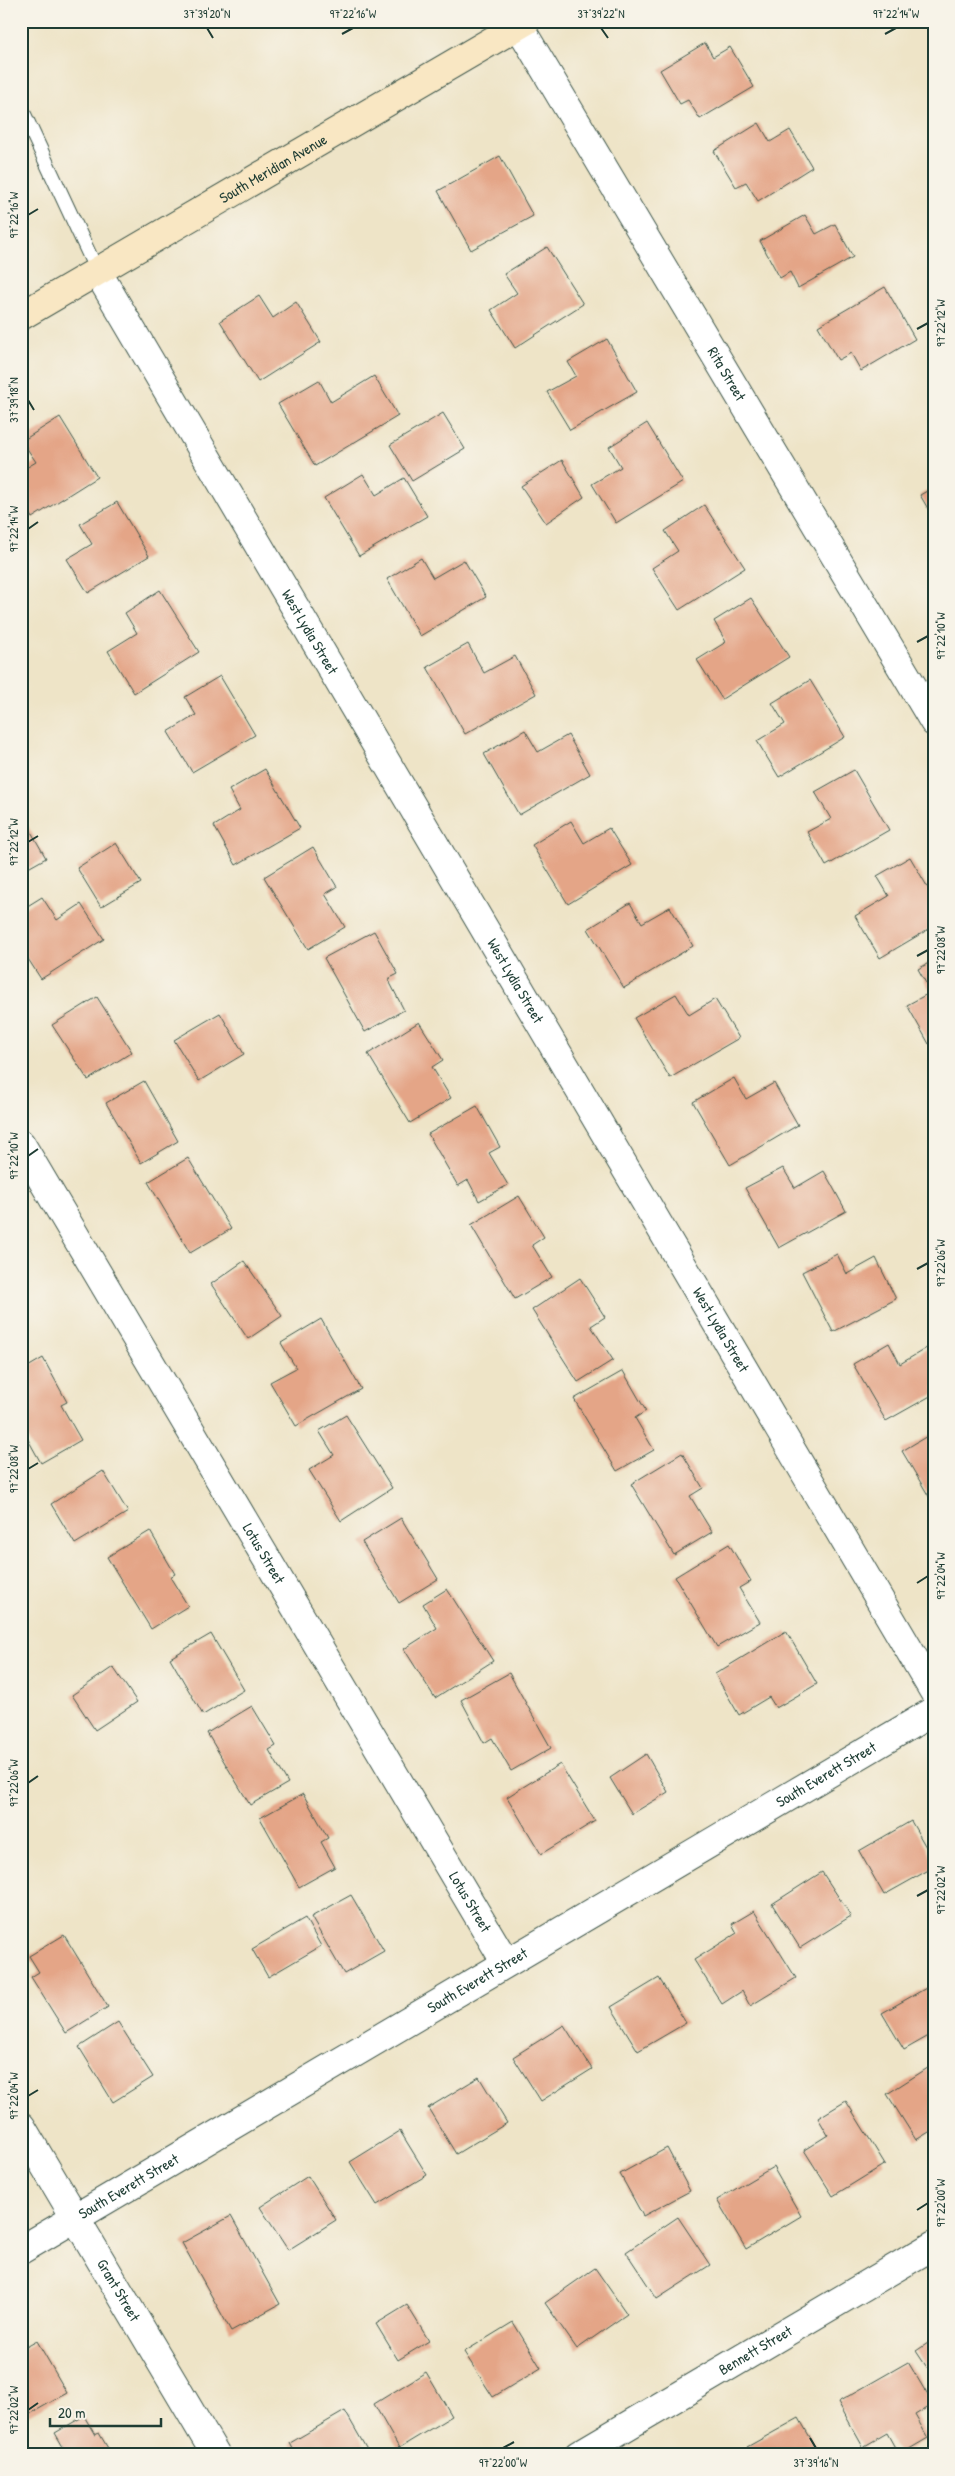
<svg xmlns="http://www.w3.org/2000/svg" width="955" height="2476" viewBox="0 0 955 2476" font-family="'Patrick Hand',sans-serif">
<rect width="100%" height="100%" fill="#f7f3e8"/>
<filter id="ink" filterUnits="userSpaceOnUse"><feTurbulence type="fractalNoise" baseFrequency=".02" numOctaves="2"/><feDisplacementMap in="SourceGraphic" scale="10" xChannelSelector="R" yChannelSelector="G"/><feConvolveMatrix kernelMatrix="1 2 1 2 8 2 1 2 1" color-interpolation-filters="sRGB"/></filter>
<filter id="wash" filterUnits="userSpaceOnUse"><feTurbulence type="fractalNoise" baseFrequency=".0096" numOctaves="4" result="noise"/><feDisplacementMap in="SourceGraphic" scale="20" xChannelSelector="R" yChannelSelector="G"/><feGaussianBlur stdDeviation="1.12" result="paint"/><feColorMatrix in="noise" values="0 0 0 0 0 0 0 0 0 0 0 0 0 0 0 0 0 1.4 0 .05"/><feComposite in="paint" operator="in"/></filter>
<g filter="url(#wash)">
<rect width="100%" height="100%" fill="#eee4c7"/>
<g id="blocks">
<!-- building -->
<path fill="#e4a587" d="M 705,43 L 713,57 L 730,47 L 754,87 L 700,119 L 688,100 L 680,104 L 660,70 Z
M 759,123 L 770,142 L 790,130 L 812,167 L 758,201 L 746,182 L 736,187 L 714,151 Z
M 500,156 L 533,216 L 471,250 L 438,191 Z
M 805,215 L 816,234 L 835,224 L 853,257 L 798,288 L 790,272 L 780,278 L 760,241 Z
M 547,247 L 583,304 L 515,348 L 491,310 L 517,293 L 504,274 Z
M 885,287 L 915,339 L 861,371 L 851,353 L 838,360 L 818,326 Z
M 259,296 L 273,318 L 296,302 L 321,342 L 258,382 L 220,321 Z
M 607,339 L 637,392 L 570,430 L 547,392 L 576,376 L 568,362 Z
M 374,376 L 398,416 L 315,466 L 278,404 L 319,380 L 331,402 Z
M 443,413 L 465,449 L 412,481 L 390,445 Z
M 60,417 L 97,477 L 32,518 L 21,500 L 21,471 L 36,462 L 22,441 Z
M 647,423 L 683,482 L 616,523 L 592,484 L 621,467 L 609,447 Z
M 562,460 L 584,497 L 546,523 L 521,486 Z
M 363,474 L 376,495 L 404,478 L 427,516 L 359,556 L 324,498 Z
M 934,487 L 934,519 L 920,495 Z
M 117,502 L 149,556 L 88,593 L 67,559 L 92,544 L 80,524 Z
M 704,505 L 745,568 L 679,610 L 652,568 L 678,551 L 665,531 Z
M 421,558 L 433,578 L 464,560 L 486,597 L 420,636 L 387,579 Z
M 160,590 L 199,652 L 134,693 L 108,651 L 137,633 L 125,613 Z
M 751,598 L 789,657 L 722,699 L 697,660 L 726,642 L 714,621 Z
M 468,644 L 484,673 L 515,656 L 536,694 L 465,734 L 427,667 Z
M 220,676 L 255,735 L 192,772 L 168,732 L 196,715 L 185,697 Z
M 810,680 L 845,737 L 779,777 L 757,741 L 785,724 L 772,703 Z
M 525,730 L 538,752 L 568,735 L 590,774 L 519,815 L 484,754 Z
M 265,769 L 300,828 L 236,865 L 214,826 L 240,810 L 229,790 Z
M 854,770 L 889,830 L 826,866 L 807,832 L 831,819 L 815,792 Z
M 21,814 L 46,858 L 21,872 Z
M 571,821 L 584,843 L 609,828 L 632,865 L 568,904 L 532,845 Z
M 116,843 L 141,883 L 101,907 L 77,868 Z
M 313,847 L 337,887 L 325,894 L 345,927 L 308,949 L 264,877 Z
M 910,857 L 934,898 L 934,926 L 880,958 L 855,916 L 889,896 L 877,876 Z
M 42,897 L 57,920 L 81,904 L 104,939 L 41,979 L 21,948 L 21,910 Z
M 630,903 L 642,923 L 670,907 L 693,946 L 624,988 L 588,929 Z
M 374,931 L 398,974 L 388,979 L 404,1010 L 365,1032 L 324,958 Z
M 934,960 L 934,1041 L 929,1044 L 907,1005 L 931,992 L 918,969 Z
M 676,994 L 689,1015 L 715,999 L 739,1038 L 670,1078 L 634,1018 Z
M 97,997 L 132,1052 L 88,1080 L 52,1025 Z
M 220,1013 L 244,1054 L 199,1081 L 174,1040 Z
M 419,1022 L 443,1060 L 432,1067 L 451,1098 L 410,1123 L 368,1054 Z
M 734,1078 L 746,1099 L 774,1083 L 798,1125 L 730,1165 L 693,1102 Z
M 144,1081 L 178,1141 L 141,1163 L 106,1103 Z
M 477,1106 L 500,1147 L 489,1153 L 508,1185 L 479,1201 L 468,1180 L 458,1186 L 428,1134 Z
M 188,1158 L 231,1229 L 190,1253 L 148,1182 Z
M 783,1168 L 795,1188 L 824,1171 L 846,1211 L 779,1248 L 745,1188 Z
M 519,1196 L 544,1237 L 532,1245 L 552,1277 L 515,1299 L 471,1225 Z
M 837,1254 L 847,1274 L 876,1258 L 896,1299 L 833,1332 L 802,1272 Z
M 244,1261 L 282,1316 L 248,1339 L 211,1284 Z
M 580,1278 L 605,1317 L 591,1326 L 613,1360 L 578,1382 L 532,1310 Z
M 321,1319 L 361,1389 L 296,1426 L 270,1382 L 296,1368 L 281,1343 Z
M 21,1330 L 28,1342 L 21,1346 Z
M 889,1343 L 900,1364 L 930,1346 L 934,1352 L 934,1394 L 886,1421 L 853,1364 Z
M 43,1358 L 67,1402 L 61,1405 L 81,1440 L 41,1463 L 21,1427 L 21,1371 Z
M 623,1371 L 646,1411 L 635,1418 L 654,1450 L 617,1471 L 574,1399 Z
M 346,1415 L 392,1488 L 341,1521 L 309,1470 L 334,1455 L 319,1431 Z
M 934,1432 L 934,1505 L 902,1451 Z
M 682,1453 L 703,1488 L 690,1496 L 712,1532 L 674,1555 L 631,1484 Z
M 103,1471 L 128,1512 L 75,1544 L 51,1504 Z
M 401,1518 L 438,1579 L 399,1603 L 362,1542 Z
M 150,1531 L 175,1574 L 170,1577 L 188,1606 L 151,1629 L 107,1557 Z
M 729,1544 L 751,1581 L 739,1588 L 760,1622 L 717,1647 L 675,1577 Z
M 447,1589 L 493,1661 L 435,1698 L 404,1649 L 437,1628 L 423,1604 Z
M 786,1631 L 817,1684 L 776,1708 L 769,1697 L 739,1715 L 715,1674 Z
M 211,1634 L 244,1690 L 203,1715 L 170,1658 Z
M 113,1667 L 137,1702 L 95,1730 L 72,1695 Z
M 509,1673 L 551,1748 L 511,1771 L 492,1738 L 484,1743 L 461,1700 Z
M 252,1706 L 276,1746 L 269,1750 L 288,1783 L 250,1805 L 207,1733 Z
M 646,1754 L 668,1792 L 632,1814 L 610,1778 Z
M 560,1764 L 595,1821 L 541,1854 L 507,1797 Z
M 303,1794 L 328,1838 L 321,1842 L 335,1867 L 299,1887 L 260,1818 Z
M 911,1821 L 934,1861 L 934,1867 L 884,1895 L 859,1851 Z
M 822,1872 L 851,1916 L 800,1948 L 772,1904 Z
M 351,1895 L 384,1951 L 344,1974 L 311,1917 Z
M 754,1911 L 796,1978 L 750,2006 L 742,1991 L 722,2004 L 694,1960 L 737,1933 L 732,1924 Z
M 305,1918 L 321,1946 L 268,1977 L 252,1949 Z
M 64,1935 L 108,2007 L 66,2033 L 31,1977 L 39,1972 L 29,1956 Z
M 659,1978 L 686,2023 L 638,2051 L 611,2007 Z
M 928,1987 L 934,1998 L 934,2033 L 904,2050 L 882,2013 Z
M 118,2022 L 153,2077 L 113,2102 L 79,2047 Z
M 564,2025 L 592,2069 L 541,2101 L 513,2057 Z
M 934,2064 L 934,2129 L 916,2140 L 887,2094 Z
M 479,2077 L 507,2123 L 456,2154 L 428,2108 Z
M 846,2101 L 885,2164 L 833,2196 L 804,2150 L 828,2135 L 818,2118 Z
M 400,2131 L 427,2175 L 377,2205 L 350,2162 Z
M 667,2148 L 690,2191 L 643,2216 L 620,2174 Z
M 773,2167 L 801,2216 L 746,2249 L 717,2200 Z
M 308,2176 L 336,2220 L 288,2250 L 260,2207 Z
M 231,2216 L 280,2304 L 231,2331 L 182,2243 Z
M 678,2217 L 710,2265 L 657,2299 L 626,2252 Z
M 595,2268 L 627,2314 L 577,2349 L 545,2303 Z
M 407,2305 L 429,2341 L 398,2360 L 376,2324 Z
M 513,2322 L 541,2368 L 493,2397 L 464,2352 Z
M 934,2339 L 934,2378 L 916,2351 Z
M 37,2341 L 67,2393 L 23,2418 L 21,2350 Z
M 908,2362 L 933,2404 L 915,2415 L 928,2438 L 899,2455 L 887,2433 L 863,2447 L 838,2402 Z
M 426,2372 L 452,2416 L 399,2448 L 374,2404 Z
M 345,2411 L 370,2455 L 296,2455 L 290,2443 Z
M 84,2416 L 95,2435 L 99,2433 L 112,2455 L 62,2455 L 66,2452 L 55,2433 Z
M 799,2418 L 820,2455 L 752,2455 L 747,2447 Z"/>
</g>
</g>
<g filter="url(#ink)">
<use href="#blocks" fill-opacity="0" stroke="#3e564a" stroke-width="1"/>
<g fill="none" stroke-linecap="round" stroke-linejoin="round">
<!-- lane casing -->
<g stroke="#3e564a" stroke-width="16">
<path id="lane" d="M 21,108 L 97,271"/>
</g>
<!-- street casing -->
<g stroke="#3e564a" stroke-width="30">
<g id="street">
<path id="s1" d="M 516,21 L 934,722"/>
<path id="s2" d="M 97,271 L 934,1692"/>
<path id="s3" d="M 21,1144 L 506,1963"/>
<path id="s4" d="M 21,2126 L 216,2455"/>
<path id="s5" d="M 21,2250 L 934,1711"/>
<path id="s6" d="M 578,2455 L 934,2245"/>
</g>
</g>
<!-- secondary casing -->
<g stroke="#3e564a" stroke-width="30">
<g id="secondary">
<path id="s7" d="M 21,316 L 526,21"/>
</g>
</g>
<!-- lane -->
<use href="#lane" stroke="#fff" stroke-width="14"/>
<!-- street -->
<use href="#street" stroke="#fff" stroke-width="28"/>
<!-- secondary -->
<use href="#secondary" stroke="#f9e7c3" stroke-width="28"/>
</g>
</g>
<!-- ticks -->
<path fill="none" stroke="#1f3d34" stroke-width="2" d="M 207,28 L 213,38M 601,28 L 608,38M 342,34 L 353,28M 885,34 L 896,28M 28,215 L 38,209M 917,329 L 928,323M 28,400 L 34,410M 28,529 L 38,522M 917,642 L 928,636M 28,842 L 38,836M 917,956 L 928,950M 28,1156 L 38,1149M 917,1269 L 928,1263M 28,1469 L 38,1463M 917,1583 L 928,1576M 28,1783 L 38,1776M 917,1896 L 928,1890M 28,2096 L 38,2090M 917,2210 L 928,2203M 28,2410 L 38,2403M 810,2438 L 816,2448M 503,2448 L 514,2442"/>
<g text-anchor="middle" stroke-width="4" stroke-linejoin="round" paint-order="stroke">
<!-- street labels -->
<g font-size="15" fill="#1f3d34" stroke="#f7f3e8">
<text dy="5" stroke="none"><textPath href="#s7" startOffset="292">South Meridian Avenue</textPath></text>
<text dy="5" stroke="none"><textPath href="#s1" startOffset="411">Rita Street</textPath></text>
<text dy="5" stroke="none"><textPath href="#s2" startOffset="419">West Lydia Street</textPath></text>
<text dy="5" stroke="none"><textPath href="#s2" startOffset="824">West Lydia Street</textPath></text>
<text dy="5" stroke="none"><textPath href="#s2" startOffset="1229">West Lydia Street</textPath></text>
<text dy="5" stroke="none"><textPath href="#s3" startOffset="476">Lotus Street</textPath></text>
<text dy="5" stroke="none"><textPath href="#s5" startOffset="935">South Everett Street</textPath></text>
<text dy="5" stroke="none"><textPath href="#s3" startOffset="881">Lotus Street</textPath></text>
<text dy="5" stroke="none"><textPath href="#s5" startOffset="530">South Everett Street</textPath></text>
<text dy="5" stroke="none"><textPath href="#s5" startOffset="125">South Everett Street</textPath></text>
<text dy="5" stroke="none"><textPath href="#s4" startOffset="191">Grant Street</textPath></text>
<text dy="5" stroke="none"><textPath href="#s6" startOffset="206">Bennett Street</textPath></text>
</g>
</g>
<!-- margin -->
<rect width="955" height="2476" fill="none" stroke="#f7f3e8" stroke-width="55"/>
<!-- scale -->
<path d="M50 2418v8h111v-8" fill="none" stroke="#1f3d34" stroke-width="2.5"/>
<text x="58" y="2418" font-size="15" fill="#1f3d34" stroke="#f7f3e8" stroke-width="4" paint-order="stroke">20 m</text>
<rect x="28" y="28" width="900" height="2420" fill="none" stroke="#1f3d34" stroke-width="2"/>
<g font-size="12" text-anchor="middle" fill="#1f3d34">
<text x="207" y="18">37°39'20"N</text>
<text x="353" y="18">97°22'16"W</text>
<text x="601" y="18">37°39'22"N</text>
<text x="896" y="18">97°22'14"W</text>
<text transform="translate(14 215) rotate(-90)" y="4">97°22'16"W</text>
<text transform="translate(941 323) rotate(-90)" y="4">97°22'12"W</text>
<text transform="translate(14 400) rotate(-90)" y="4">37°39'18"N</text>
<text transform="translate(14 529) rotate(-90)" y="4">97°22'14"W</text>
<text transform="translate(941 636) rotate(-90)" y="4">97°22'10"W</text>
<text transform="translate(14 842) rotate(-90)" y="4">97°22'12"W</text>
<text transform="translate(941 950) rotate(-90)" y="4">97°22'08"W</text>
<text transform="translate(14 1156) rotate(-90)" y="4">97°22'10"W</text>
<text transform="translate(941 1263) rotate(-90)" y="4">97°22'06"W</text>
<text transform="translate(14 1469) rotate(-90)" y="4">97°22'08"W</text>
<text transform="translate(941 1576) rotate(-90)" y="4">97°22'04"W</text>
<text transform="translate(14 1783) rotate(-90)" y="4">97°22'06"W</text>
<text transform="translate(941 1890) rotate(-90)" y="4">97°22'02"W</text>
<text transform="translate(14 2096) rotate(-90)" y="4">97°22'04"W</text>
<text transform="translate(941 2203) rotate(-90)" y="4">97°22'00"W</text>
<text transform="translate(14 2410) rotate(-90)" y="4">97°22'02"W</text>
<text x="503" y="2467">97°22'00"W</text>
<text x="816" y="2467">37°39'16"N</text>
</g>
</svg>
